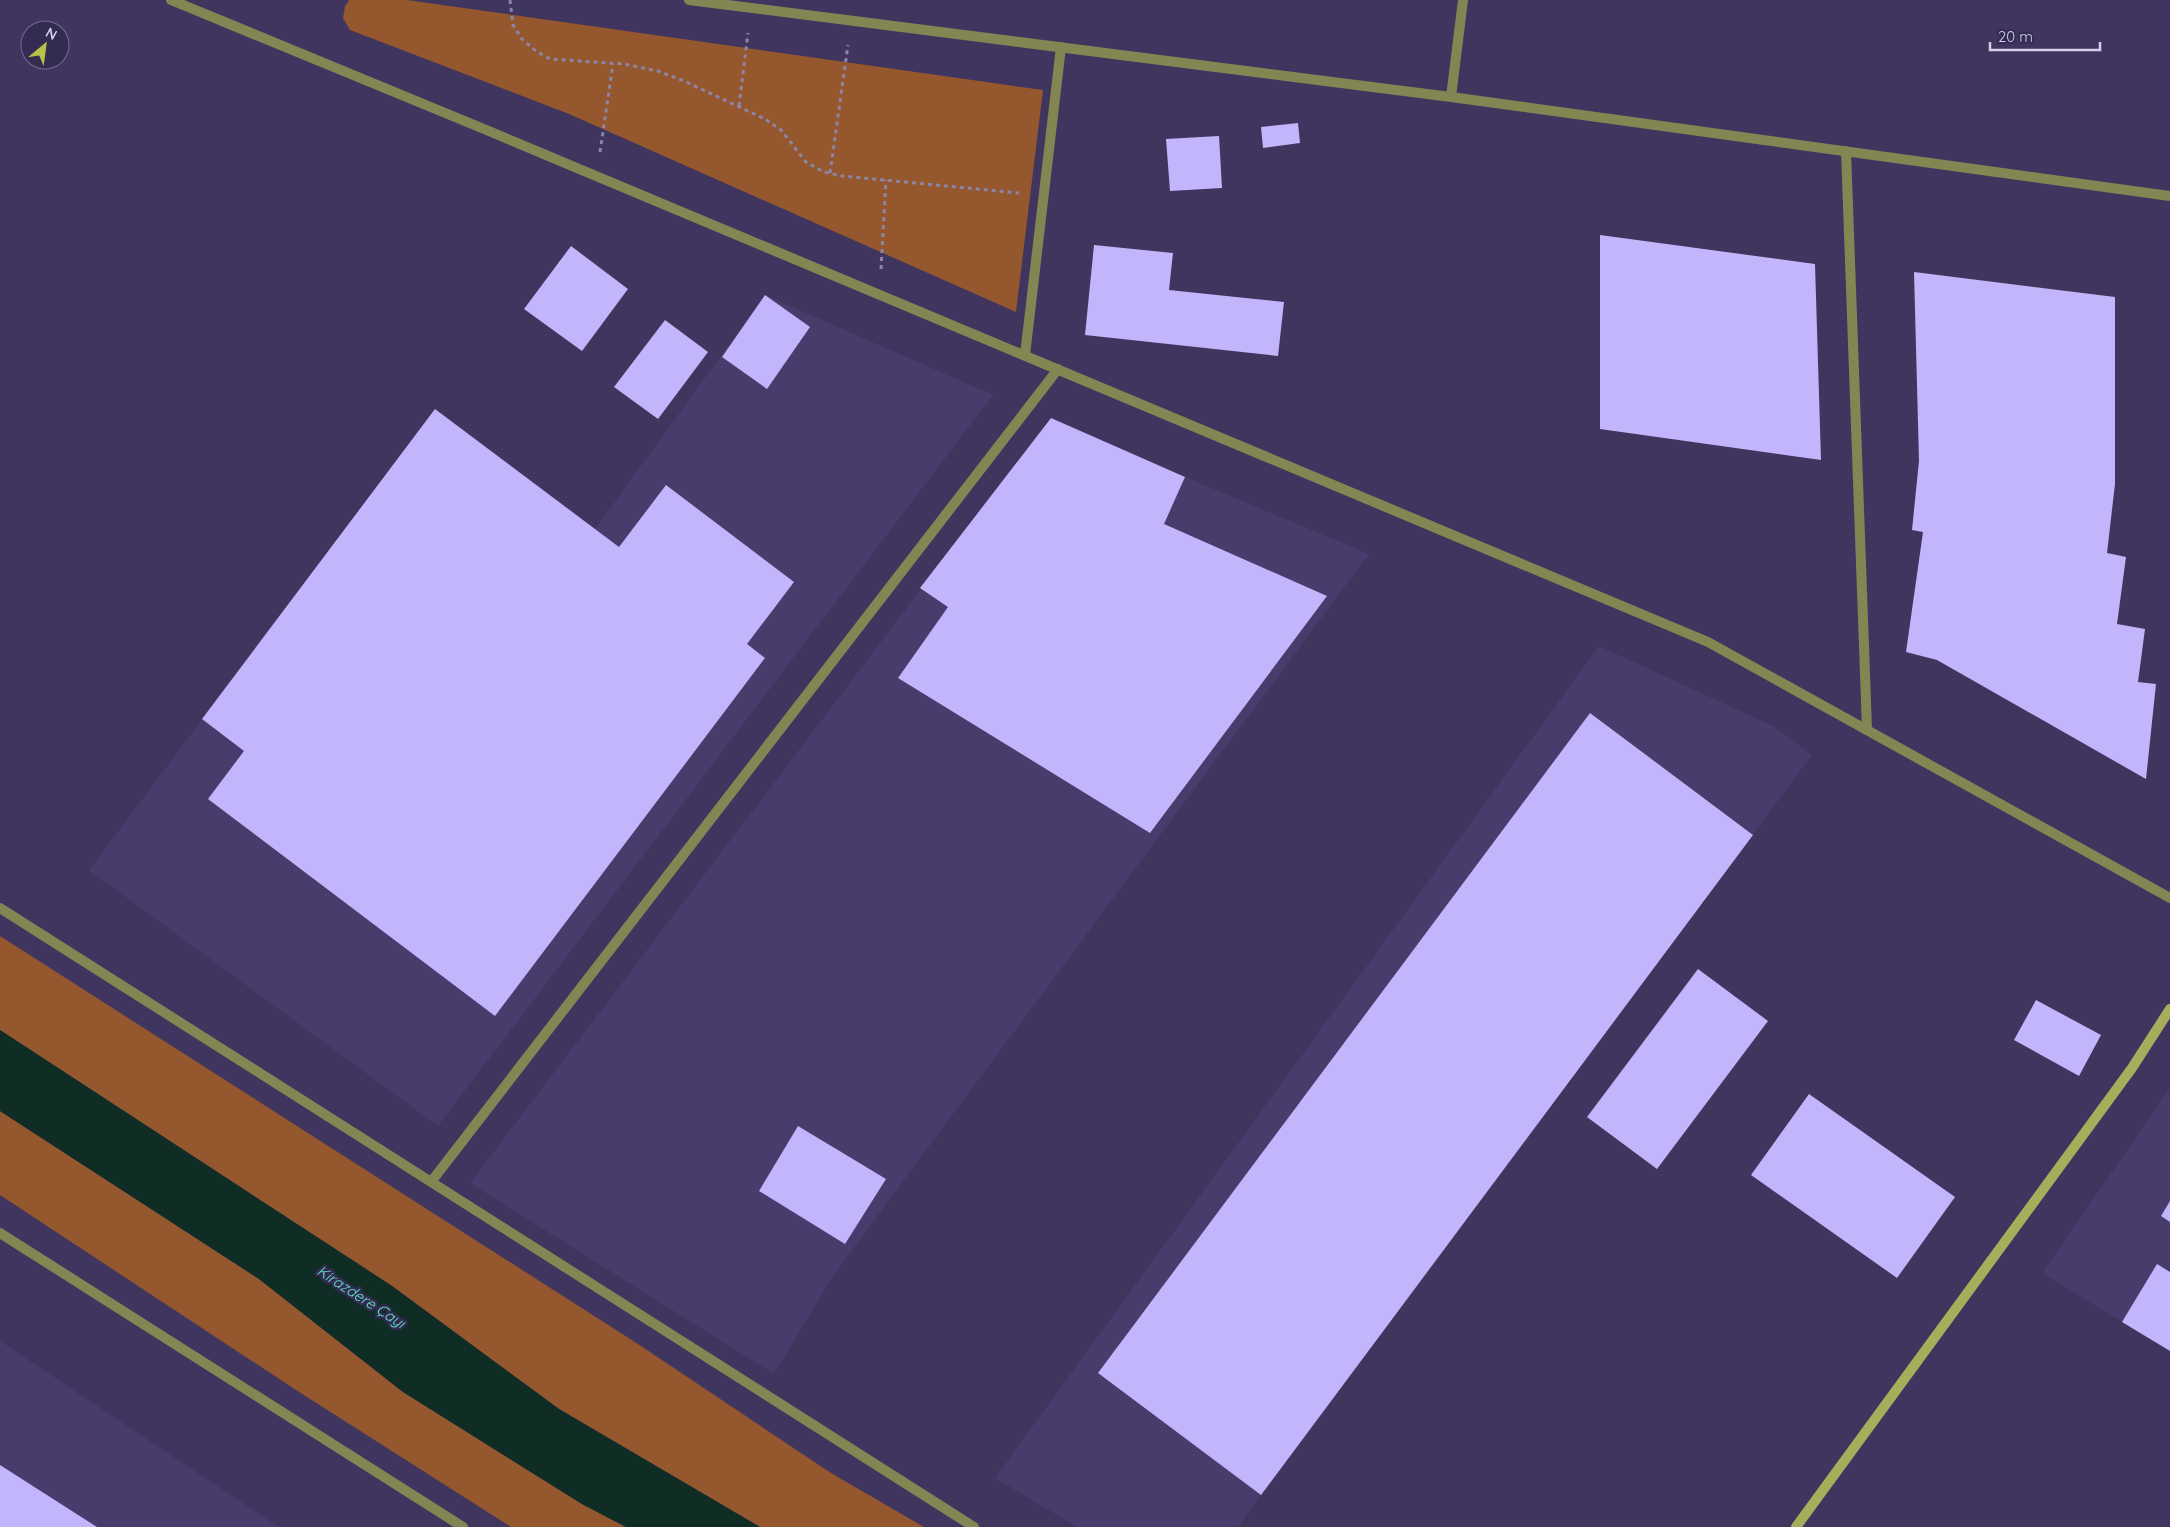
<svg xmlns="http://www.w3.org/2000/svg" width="2170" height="1527" viewBox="0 0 2170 1527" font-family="Quicksand,sans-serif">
<rect width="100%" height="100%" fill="#3f355e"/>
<!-- built -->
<path fill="#473c6c" d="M 765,295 L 993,395 L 438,1126 L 89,870 L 435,409 L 595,529 Z
M 1051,418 L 1185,477 L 1369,554 L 832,1277 L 774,1374 L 470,1183 Z
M 1599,646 L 1773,726 L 1812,755 L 1238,1527 L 1077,1527 L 995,1478 Z
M 2170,1088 L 2170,1351 L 2042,1273 Z
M 0,1341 L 279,1527 L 0,1527 Z"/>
<!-- green -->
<path fill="#94572e" d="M 349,0 L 407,0 L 1043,90 L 1016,312 L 569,114 L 350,30 L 343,18 L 345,6 Z
M 0,936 L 638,1344 L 831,1473 L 924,1527 L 760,1527 L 559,1409 L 392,1286 L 0,1030 Z
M 0,1111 L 259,1279 L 403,1392 L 582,1504 L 626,1527 L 511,1527 L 296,1390 L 0,1195 Z"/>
<!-- water -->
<path fill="#0f2d25" d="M 0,1030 L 392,1286 L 559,1409 L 760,1527 L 626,1527 L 582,1504 L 403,1392 L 259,1279 L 0,1111 Z"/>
<!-- building -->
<path fill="#c2b5fb" d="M 1298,123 L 1300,143 L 1263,148 L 1261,127 Z
M 1219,136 L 1222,188 L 1170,191 L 1166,139 Z
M 1600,235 L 1815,264 L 1821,460 L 1600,429 Z
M 1094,245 L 1173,253 L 1169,290 L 1284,302 L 1278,356 L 1085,335 Z
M 571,246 L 628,289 L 582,351 L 524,309 Z
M 1914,272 L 2115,297 L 2115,484 L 2107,553 L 2126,557 L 2117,624 L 2145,629 L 2138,682 L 2156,684 L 2146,779 L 1937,660 L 1906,652 L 1923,532 L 1912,530 L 1919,461 Z
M 765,295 L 810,327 L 767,389 L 722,357 Z
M 665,320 L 708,352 L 658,419 L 614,387 Z
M 435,409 L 619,547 L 666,485 L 794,582 L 747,644 L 765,658 L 495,1016 L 208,799 L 244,751 L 202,719 Z
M 1051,418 L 1185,477 L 1164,524 L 1327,596 L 1150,833 L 898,678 L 948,607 L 920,588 Z
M 1590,713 L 1753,835 L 1261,1495 L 1098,1373 Z
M 1698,969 L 1768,1021 L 1657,1169 L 1587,1117 Z
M 2036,1000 L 2101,1035 L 2079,1076 L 2014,1040 Z
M 1809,1094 L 1955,1197 L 1897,1278 L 1751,1175 Z
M 798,1126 L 886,1179 L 845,1244 L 759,1191 Z
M 2170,1201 L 2170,1222 L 2161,1216 Z
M 2157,1264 L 2170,1272 L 2170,1351 L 2122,1322 Z
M 0,1465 L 97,1527 L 0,1527 Z"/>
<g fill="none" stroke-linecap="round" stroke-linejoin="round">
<!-- path -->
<path stroke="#8c85a6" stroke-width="3" stroke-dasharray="4 4" stroke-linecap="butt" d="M 510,0 L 513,25 L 522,39 L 536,51 L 550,59 L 624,64 L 658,71 L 684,81 L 765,119 L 781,130 L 806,162 L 824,172 L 842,176 L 1019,193
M 739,106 L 748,33
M 600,152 L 613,64
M 830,173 L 848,45
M 881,269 L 886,180"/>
<!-- street -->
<path stroke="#818653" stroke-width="10" d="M 171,0 L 484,129 L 1708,642 L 2170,898
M 689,0 L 1451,97 L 2170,196
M 1451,97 L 1463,0
M 1846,151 L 1867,729
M 1025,355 L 1061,47
M 0,908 C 325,1114 648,1323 974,1527
M 431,1182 L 1058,369
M 0,1233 L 463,1527"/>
<!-- secondary -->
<path stroke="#a7ae5b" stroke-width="10" d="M 1796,1527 L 2132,1068 L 2170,1009"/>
</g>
<g text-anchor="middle" stroke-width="5" stroke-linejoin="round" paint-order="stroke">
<!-- water labels -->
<g font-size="15" font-style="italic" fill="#5de4c1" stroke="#342b53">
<text transform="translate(361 1297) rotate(33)" y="5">Kirazdere Çayı</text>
</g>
</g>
<!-- north arrow -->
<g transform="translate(45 45) rotate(29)"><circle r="24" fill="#342b53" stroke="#746d8f"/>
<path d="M0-4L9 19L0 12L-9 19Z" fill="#b8c147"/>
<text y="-8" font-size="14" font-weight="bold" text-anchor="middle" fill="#d4d0e9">N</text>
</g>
<!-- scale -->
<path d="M1990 42v8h110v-8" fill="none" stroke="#d4d0e9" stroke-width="2.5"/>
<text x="1998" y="42" font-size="15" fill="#d4d0e9" stroke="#342b53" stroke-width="4" paint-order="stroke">20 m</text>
</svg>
